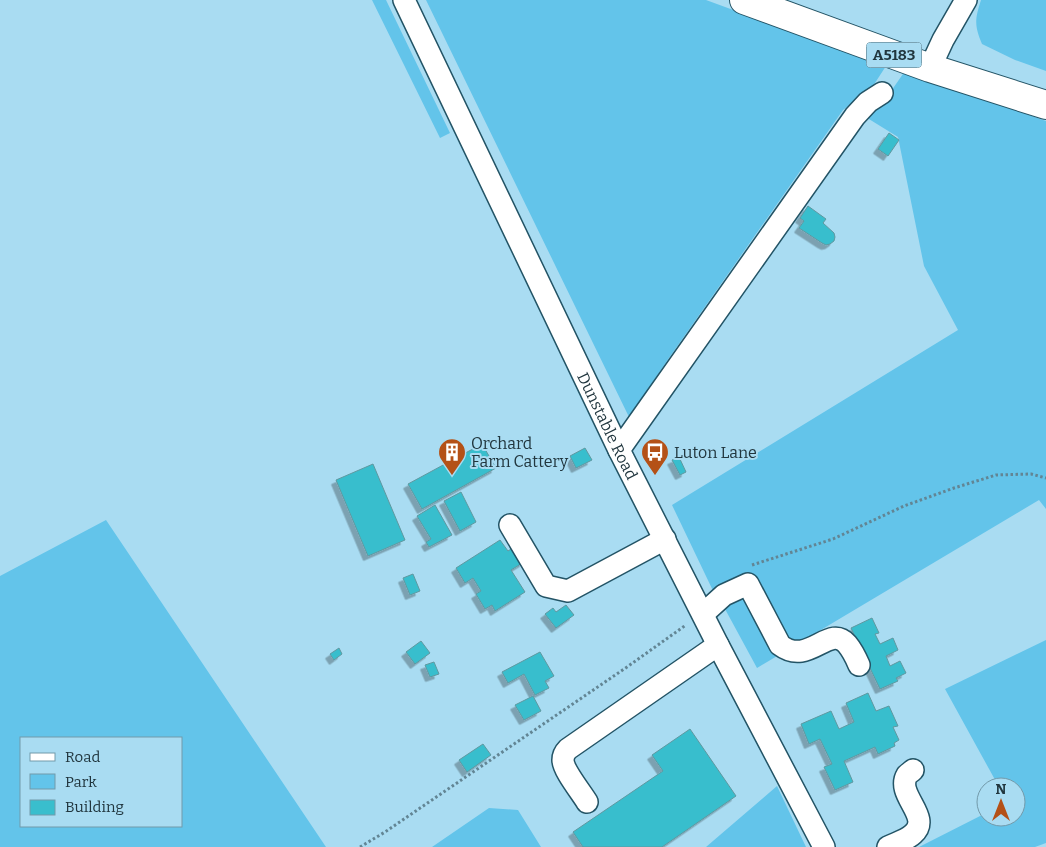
<svg xmlns="http://www.w3.org/2000/svg" width="1046" height="847" viewBox="0 0 1046 847" font-family="Bitter,serif">
<defs>
<filter id="shadow"><feDropShadow dx="-4.5" dy="4.5" stdDeviation="0" flood-color="#0004"/></filter>
</defs>
<rect width="100%" height="100%" fill="#a9dcf2"/>
<!-- green -->
<path fill="#63c4ea" fill-rule="evenodd" d="M 372,0 L 386,0 L 450,133 L 440,138 Z
M 426,0 L 706,0 L 886,66 L 873,86 L 843,110 L 669,358 L 629,417 Z
M 981,0 L 1046,0 L 1046,71 L 1015,60 L 982,44 C 974,25 975,19 981,0 Z
M 905,71 L 929,80 L 1046,121 L 1046,509 L 1039,500 L 757,668 L 725,609 L 716,597 L 672,505 L 958,330 L 924,266 L 898,137 L 864,116 L 887,97 Z
M 106,520 L 326,847 L 0,847 L 0,576 ZM 21,738 L 181,738 L 181,826 L 21,826 Z
M 1046,640 L 1046,843 L 1035,847 L 919,847 L 986,813 L 986,817 L 1016,817 L 1016,787 L 999,787 L 945,689 Z
M 777,786 L 806,847 L 706,847 Z
M 489,808 L 518,810 L 541,847 L 432,847 Z"/>
<!-- building -->
<path fill="#39becd" stroke="#5f98a0" filter="url(#shadow)" d="M 889,133 L 899,140 L 888,156 L 878,149 Z
M 808,206 L 826,219 L 823,223 L 834,233 L 835,237 L 834,241 L 830,244 L 826,245 L 822,243 L 799,228 L 804,221 L 800,218 Z
M 482,444 L 496,468 L 422,509 L 408,484 Z
M 585,448 L 592,460 L 576,468 L 570,456 Z
M 679,457 L 686,472 L 680,475 L 672,460 Z
M 373,464 L 405,540 L 368,556 L 336,480 Z
M 461,492 L 476,522 L 460,531 L 444,501 Z
M 435,505 L 452,535 L 429,547 L 426,542 L 431,539 L 417,516 Z
M 500,540 L 508,551 L 514,547 L 524,562 L 511,570 L 525,592 L 495,611 L 492,605 L 485,609 L 476,594 L 481,591 L 473,578 L 465,583 L 456,568 Z
M 413,574 L 420,591 L 410,595 L 403,578 Z
M 566,605 L 574,615 L 556,628 L 545,614 L 553,608 L 556,612 Z
M 872,618 L 879,633 L 875,634 L 880,644 L 893,638 L 898,650 L 886,656 L 890,666 L 900,661 L 906,673 L 896,678 L 898,681 L 880,689 L 851,628 Z
M 421,641 L 430,653 L 415,664 L 406,652 Z
M 339,648 L 342,654 L 334,660 L 330,654 Z
M 540,652 L 554,676 L 545,681 L 549,688 L 535,695 L 524,674 L 508,683 L 502,672 Z
M 434,662 L 439,674 L 430,677 L 425,665 Z
M 868,693 L 876,711 L 889,706 L 898,726 L 893,727 L 899,740 L 894,743 L 895,746 L 878,754 L 875,747 L 844,761 L 853,782 L 835,790 L 824,767 L 832,764 L 820,739 L 809,744 L 801,724 L 831,711 L 839,729 L 854,722 L 846,703 Z
M 533,696 L 541,711 L 524,720 L 515,705 Z
M 690,729 L 736,796 L 662,847 L 583,847 L 573,832 L 663,771 L 652,755 Z
M 483,744 L 491,755 L 467,772 L 459,760 Z"/>
<g fill="none" stroke-linecap="round" stroke-linejoin="round">
<!-- minor casing -->
<g stroke="#235466" stroke-width="24">
<g id="minor">
<path id="s1" d="M 404,0 L 619,450 L 718,645 L 824,847"/>
<path d="M 930,68 L 943,40 L 966,0"/>
<path d="M 619,450 L 855,116 L 868,102 L 882,93"/>
<path d="M 510,525 L 546,586 L 568,591 L 665,539"/>
<path d="M 703,614 L 724,595 L 748,584 L 780,645 C 809,667 829,623 847,644 C 852,650 856,658 859,665"/>
<path d="M 587,802 C 581,792 563,770 563,760 C 563,755 565,752 568,749 L 718,645"/>
<path d="M 888,847 C 896,843 907,840 913,834 C 933,817 895,795 907,775 C 909,773 911,772 913,770"/>
</g>
</g>
<!-- major casing -->
<g stroke="#235466" stroke-width="30">
<path id="major" d="M 744,0 L 930,68 L 1046,105"/>
</g>
<!-- path -->
<path stroke="#628594" stroke-width="3" stroke-dasharray="2.5 2.5" stroke-linecap="butt" d="M 752,565 L 833,539 L 904,506 L 954,488 L 996,475 L 1031,474 L 1046,478
M 360,847 L 385,832 L 627,667 L 686,625"/>
<!-- minor -->
<use href="#minor" stroke="#fff" stroke-width="21"/>
<!-- major -->
<use href="#major" stroke="#fff" stroke-width="28"/>
</g>
<!-- icons -->
<defs>
<g id="building-pin" transform="scale(1.4375)"><path d="M0 17L-7.5 6A9.5 9.5 0 1 1 7.5 6Z" fill="#b45117" stroke="#a9dcf2"/><path d="M-4-6H4V6H1V3H-1V6H-4ZM-2.5-4.3h1.7v1.8h-1.7ZM.8-4.3h1.7v1.8H.8ZM-2.5-1h1.7V.8h-1.7ZM.8-1h1.7V.8H.8Z" fill="#fff"/></g>
<g id="bus-pin" transform="scale(1.4375)"><path d="M0 17L-7.5 6A9.5 9.5 0 1 1 7.5 6Z" fill="#b45117" stroke="#a9dcf2"/><path d="M-5-6H5V4H4V6H2V4H-2V6H-4V4H-5ZM-3.5-4V0h7V-4ZM-3.5 1.2v1.5H-2V1.2ZM2 1.2v1.5H3.5V1.2Z" fill="#fff"/></g>
</defs>
<g fill-rule="evenodd">
<use href="#building-pin" x="452" y="452"/>
<use href="#bus-pin" x="655" y="452"/>
</g>
<g text-anchor="middle" stroke-width="4" stroke-linejoin="round" paint-order="stroke">
<!-- shield labels -->
<rect fill="#a9dcf2" stroke="#4a6874" stroke-width="1" x="866.5" y="42.5" width="55" height="25" rx="4"/>
<g font-size="15" font-weight="bold" fill="#21363e">
<text x="894" y="60">A5183</text>
</g>
<!-- street labels -->
<g font-size="16" fill="#21363e" stroke="#a9dcf2">
<text dy="6" stroke="none"><textPath href="#s1" startOffset="472">Dunstable Road</textPath></text>
</g>
<!-- poi labels -->
<g font-size="16" fill="#21363e" stroke="#a9dcf2" text-anchor="start">
<text x="471" y="449">Orchard<tspan x="471" dy="18">Farm Cattery</tspan></text>
<text x="674" y="458">Luton Lane</text>
</g>
</g>
<!-- legend -->
<rect x="20" y="737" width="162" height="90" fill="#a9dcf2" stroke="#739aaa"/>
<rect x="30" y="753" width="25" height="8" fill="#ffffff" stroke="#739aaa"/>
<text x="65" y="762" font-size="15" fill="#21363e">Road</text>
<rect x="30" y="774" width="25" height="15" fill="#63c4ea" stroke="#739aaa"/>
<text x="65" y="787" font-size="15" fill="#21363e">Park</text>
<rect x="30" y="800" width="25" height="15" fill="#39becd" stroke="#739aaa"/>
<text x="65" y="812" font-size="15" fill="#21363e">Building</text>
<!-- north arrow -->
<g transform="translate(1001 802)"><circle r="24" fill="#a9dcf2" stroke="#739aaa"/>
<path d="M0-4L9 19L0 12L-9 19Z" fill="#b45117"/>
<text y="-8" font-size="14" font-weight="bold" text-anchor="middle" fill="#21363e">N</text>
</g>
</svg>
